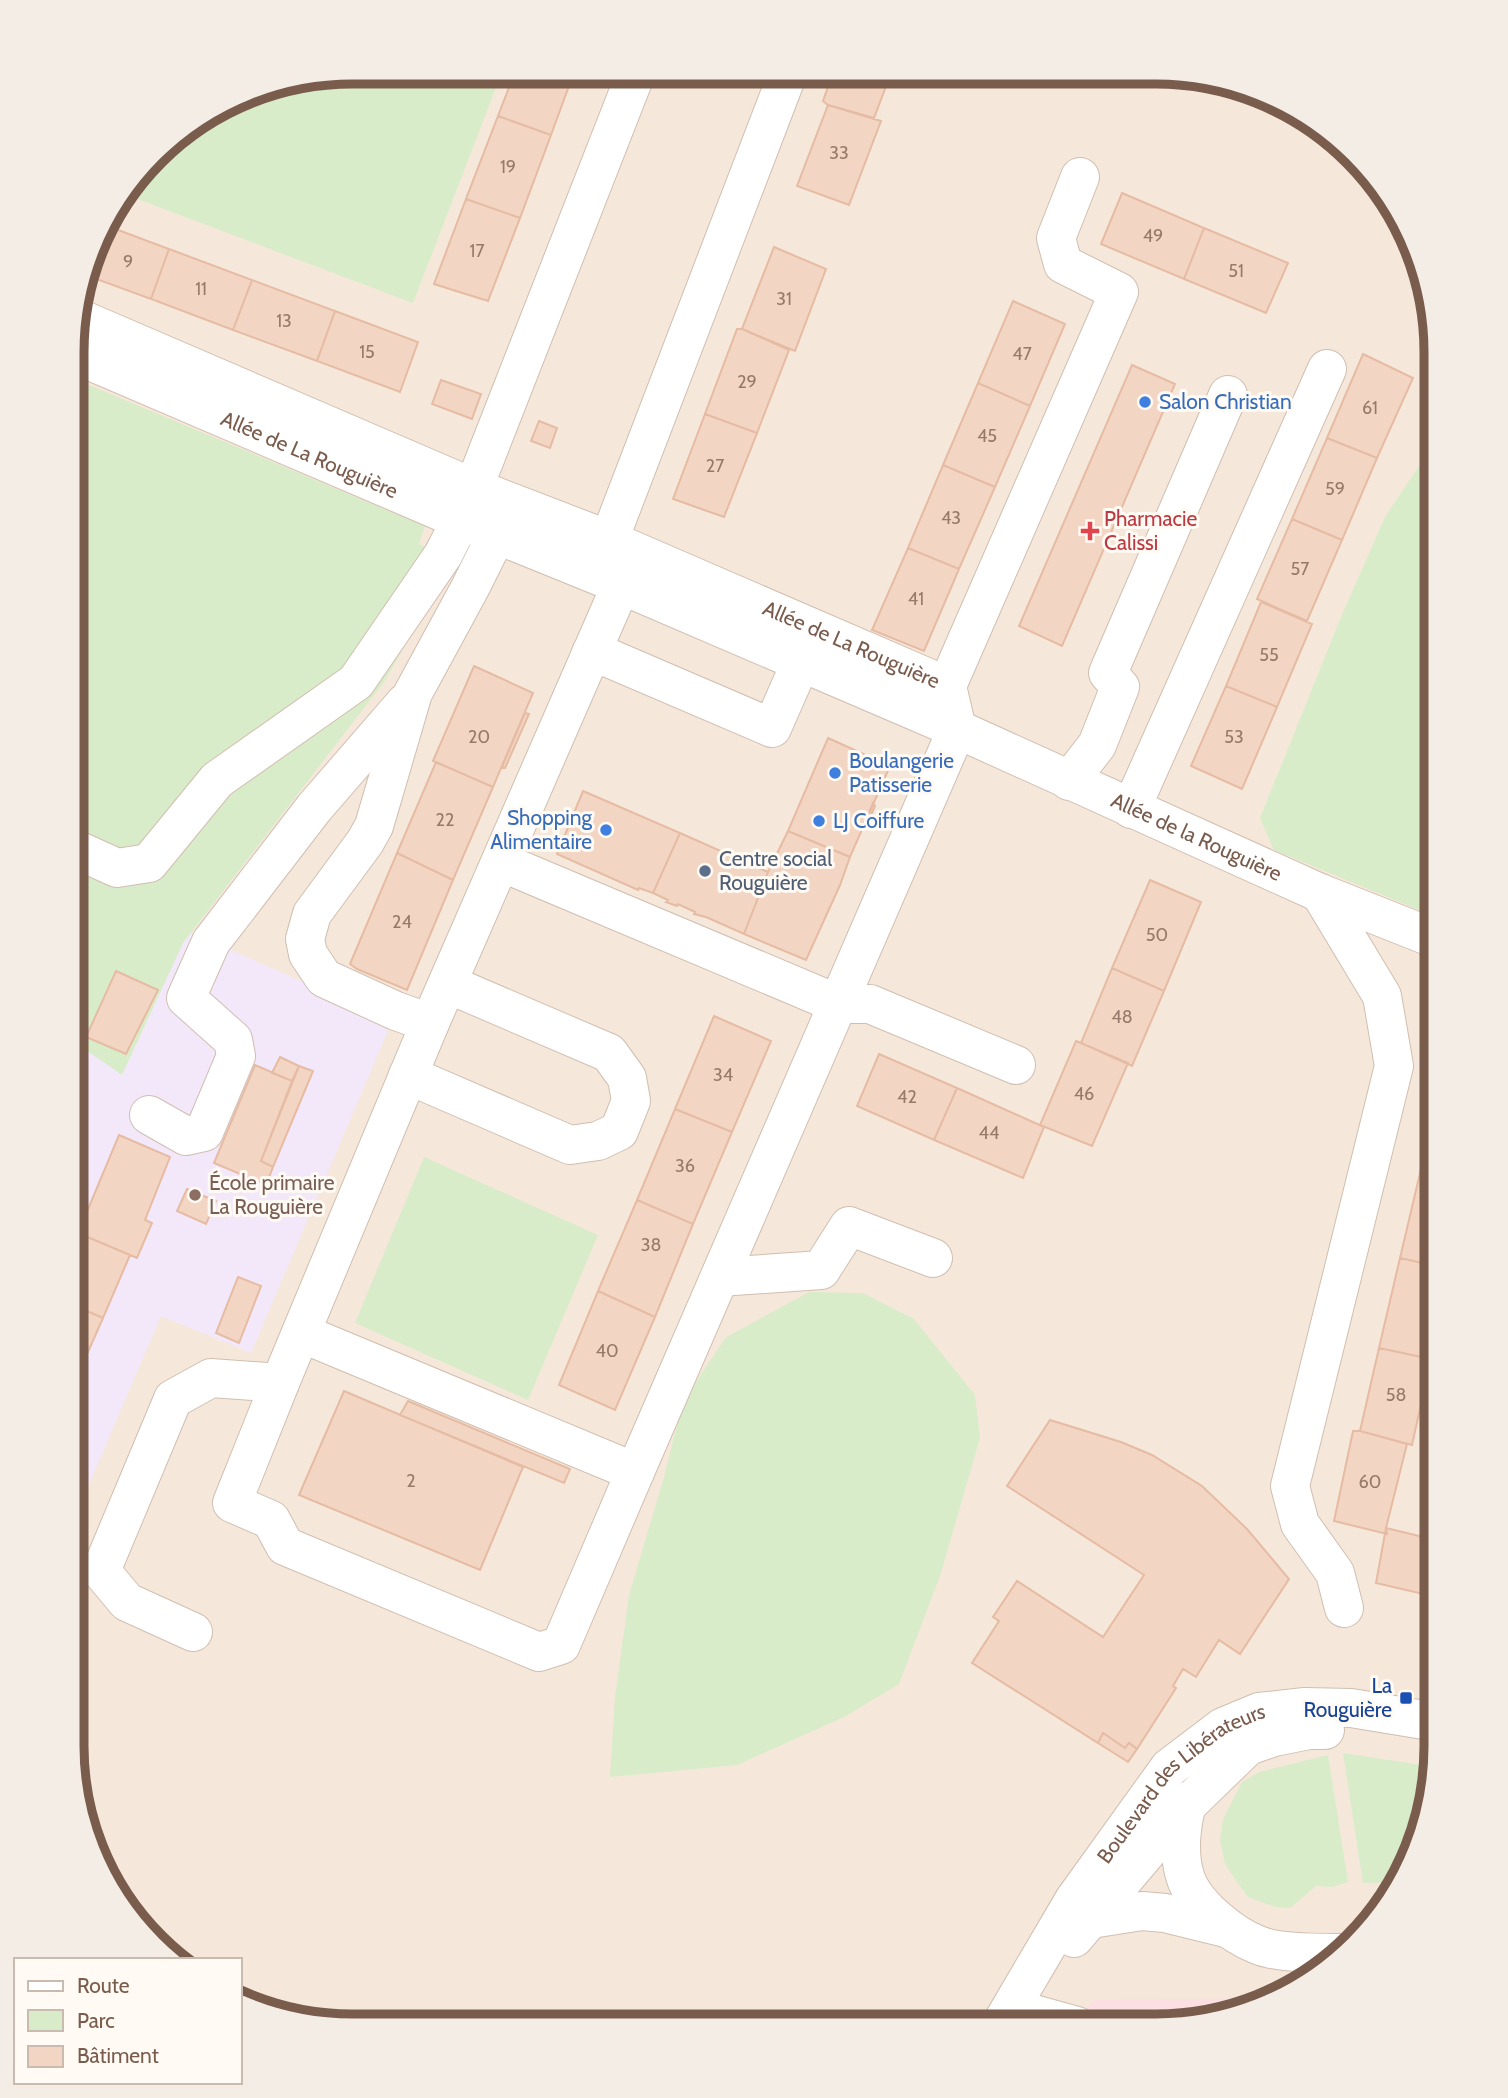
<svg xmlns="http://www.w3.org/2000/svg" width="1508" height="2098" viewBox="0 0 1508 2098" font-family="Cabin,sans-serif">
<rect width="100%" height="100%" fill="#fdf6ec"/>
<!-- residential -->
<path fill="#f5e8da" d="M 352,72 L 1193,74 L 1263,93 L 1326,129 L 1408,228 L 1436,352 L 1436,1765 L 1421,1836 L 1389,1902 L 1340,1957 L 1280,1998 L 1156,2026 L 316,2024 L 245,2005 L 240,2002 L 240,1960 L 174,1960 L 100,1870 L 72,1746 L 74,315 L 109,212 L 168,141 L 262,87 Z"/>
<!-- education -->
<path fill="#f3e8fa" d="M 190,932 L 392,1021 L 251,1353 L 161,1316 L 72,1524 L 73,1041 L 122,1074 L 183,943 Z"/>
<!-- medical -->
<path fill="#fbdfe3" d="M 1279,1998 L 1156,2026 L 1073,2026 L 1094,2000 Z"/>
<!-- green -->
<path fill="#d8ecc9" d="M 352,72 L 502,72 L 413,303 L 124,194 L 168,141 L 262,87 Z
M 77,380 L 425,526 L 419,544 L 455,560 L 384,682 L 183,943 L 122,1075 L 73,1041 L 73,993 L 82,981 L 73,974 L 74,386 Z
M 1435,442 L 1436,442 L 1436,917 L 1274,850 L 1260,818 L 1341,617 L 1385,517 Z
M 424,1157 L 598,1235 L 528,1400 L 355,1323 Z
M 809,1292 L 863,1293 L 914,1319 L 975,1395 L 980,1438 L 940,1576 L 899,1684 L 846,1716 L 737,1765 L 610,1777 L 615,1697 L 629,1595 L 664,1477 L 683,1401 L 726,1337 Z
M 1343,1753 L 1435,1767 L 1421,1836 L 1399,1882 L 1363,1883 Z
M 1328,1755 L 1348,1882 L 1332,1887 L 1316,1886 L 1290,1908 L 1275,1907 L 1248,1897 L 1237,1882 L 1225,1864 L 1220,1840 L 1223,1819 L 1242,1782 L 1259,1772 Z"/>
<!-- building -->
<path fill="#f3d5c3" stroke="#e6bba3" stroke-width="2" d="M 515,72 L 574,72 L 551,135 L 498,116 Z
M 833,73 L 891,73 L 874,118 L 828,105 L 823,101 Z
M 828,105 L 881,121 L 849,205 L 797,186 Z
M 498,116 L 551,135 L 520,218 L 466,199 Z
M 1122,193 L 1204,228 L 1184,279 L 1101,244 Z
M 466,199 L 520,218 L 488,301 L 434,284 Z
M 105,225 L 169,249 L 151,299 L 88,276 Z
M 1204,228 L 1288,263 L 1266,313 L 1184,279 Z
M 774,247 L 826,269 L 795,351 L 742,329 Z
M 169,249 L 252,280 L 233,330 L 151,299 Z
M 252,280 L 335,311 L 317,361 L 233,330 Z
M 1013,301 L 1065,324 L 1030,406 L 978,383 Z
M 335,311 L 418,342 L 400,392 L 317,361 Z
M 737,329 L 742,329 L 789,350 L 757,433 L 705,414 Z
M 1363,354 L 1413,378 L 1377,458 L 1327,438 Z
M 1132,365 L 1175,384 L 1062,646 L 1019,626 Z
M 441,380 L 481,394 L 472,419 L 432,404 Z
M 978,383 L 1030,406 L 995,487 L 943,465 Z
M 705,414 L 757,433 L 724,517 L 673,499 Z
M 539,421 L 557,428 L 550,448 L 531,441 Z
M 1327,438 L 1377,458 L 1342,540 L 1292,519 Z
M 943,465 L 995,487 L 959,569 L 908,548 Z
M 1292,519 L 1342,540 L 1307,621 L 1257,599 Z
M 908,548 L 959,569 L 924,651 L 872,630 Z
M 1261,602 L 1312,624 L 1277,707 L 1226,686 Z
M 474,666 L 533,693 L 493,787 L 433,761 Z
M 1226,686 L 1277,707 L 1242,789 L 1191,766 Z
M 525,713 L 529,714 L 505,768 L 502,767 Z
M 828,738 L 890,766 L 850,857 L 788,831 Z
M 436,762 L 493,787 L 453,880 L 397,853 Z
M 583,791 L 680,833 L 653,893 L 639,888 L 638,890 L 557,854 Z
M 873,803 L 875,806 L 868,822 L 865,822 Z
M 788,831 L 850,857 L 840,885 L 806,960 L 744,934 L 768,872 Z
M 680,833 L 768,872 L 744,934 L 706,917 L 694,914 L 695,912 L 678,904 L 677,906 L 666,902 L 668,900 L 653,893 Z
M 397,853 L 453,880 L 407,990 L 357,969 L 350,964 Z
M 1150,880 L 1201,902 L 1164,991 L 1112,968 Z
M 1112,968 L 1164,991 L 1132,1066 L 1081,1043 Z
M 116,971 L 158,990 L 126,1054 L 86,1037 Z
M 714,1016 L 771,1041 L 732,1132 L 675,1109 Z
M 1076,1041 L 1128,1063 L 1092,1146 L 1040,1125 Z
M 879,1054 L 957,1088 L 934,1140 L 857,1106 Z
M 280,1057 L 299,1066 L 292,1081 L 272,1073 Z
M 255,1065 L 292,1081 L 261,1161 L 273,1167 L 266,1185 L 214,1163 Z
M 299,1066 L 313,1071 L 273,1167 L 261,1161 Z
M 957,1088 L 1044,1127 L 1023,1178 L 934,1140 Z
M 1436,1104 L 1436,1172 L 1421,1169 Z
M 675,1109 L 732,1132 L 693,1224 L 637,1200 Z
M 119,1135 L 170,1157 L 145,1220 L 152,1223 L 137,1258 L 78,1233 Z
M 1421,1169 L 1436,1172 L 1436,1266 L 1400,1258 Z
M 187,1189 L 216,1201 L 206,1224 L 177,1211 Z
M 637,1200 L 693,1224 L 655,1317 L 598,1291 Z
M 78,1233 L 130,1255 L 103,1318 L 73,1305 L 73,1244 Z
M 1400,1258 L 1436,1266 L 1436,1340 L 1431,1359 L 1379,1348 Z
M 238,1277 L 261,1286 L 239,1343 L 216,1333 Z
M 598,1291 L 655,1317 L 615,1410 L 559,1385 Z
M 73,1305 L 103,1318 L 72,1388 Z
M 1379,1348 L 1431,1359 L 1412,1445 L 1360,1431 Z
M 344,1391 L 523,1467 L 480,1570 L 299,1495 Z
M 408,1401 L 570,1469 L 564,1483 L 400,1415 Z
M 1050,1420 L 1121,1442 L 1152,1455 L 1202,1486 L 1247,1529 L 1289,1579 L 1240,1654 L 1219,1640 L 1196,1677 L 1183,1669 L 1173,1686 L 1176,1688 L 1137,1749 L 1129,1743 L 1125,1748 L 1103,1733 L 1098,1743 L 972,1663 L 999,1621 L 993,1617 L 1017,1581 L 1103,1637 L 1144,1575 L 1007,1486 Z
M 1353,1431 L 1360,1431 L 1407,1444 L 1386,1528 L 1387,1534 L 1334,1521 Z
M 1386,1528 L 1436,1540 L 1436,1597 L 1376,1583 Z
M 1103,1733 L 1125,1748 L 1129,1743 L 1137,1749 L 1128,1762 L 1098,1743 Z"/>
<g fill="none" stroke-linecap="round" stroke-linejoin="round">
<!-- minor casing -->
<g stroke="#d1beb0" stroke-width="40">
<g id="minor">
<path id="s1" d="M 74,316 L 474,488 L 609,540 L 947,686 L 957,729"/>
<path id="s2" d="M 74,354 L 461,520 L 621,585 L 957,729 L 1320,893 L 1436,939"/>
<path d="M 591,653 L 611,659 L 772,728 L 801,662"/>
<path d="M 947,686 L 1119,292 L 1063,264 L 1056,238 L 1080,177"/>
<path d="M 1069,781 L 1097,745 L 1120,687 L 1108,673 L 1228,395"/>
<path d="M 1131,809 L 1327,369"/>
<path d="M 73,848 L 117,868 L 149,863 L 217,780 L 356,682 L 443,555 L 461,520 L 636,73"/>
<path d="M 501,862 L 838,1004 L 870,1004 L 1016,1065"/>
<path d="M 1320,893 L 1382,996 L 1394,1066 L 1290,1486 L 1300,1524 L 1335,1573 L 1344,1608"/>
<path d="M 430,1023 L 396,1011 L 324,978 L 308,954 L 305,939 L 312,914 L 365,842 L 374,826 L 413,693 L 470,588 L 497,534"/>
<path d="M 408,1075 L 570,1145 L 598,1141 L 619,1131 L 631,1101 L 627,1078 L 609,1053 L 448,984"/>
<path d="M 149,1115 L 186,1136 L 204,1132 L 236,1056 L 233,1040 L 186,998 L 211,942 L 314,808 L 405,703"/>
<path d="M 720,1277 L 821,1270 L 849,1226 L 933,1258"/>
<path d="M 301,1333 L 635,1472 L 957,729"/>
<path d="M 280,1383 L 232,1503 L 271,1520 L 285,1546 L 539,1652 L 561,1645 L 635,1472"/>
<path d="M 193,1632 L 127,1602 L 101,1571 L 173,1399 L 211,1378 L 280,1383 L 430,1023 L 621,585 L 609,540 L 788,73"/>
<path d="M 1188,1801 C 1181,1824 1178,1853 1185,1876 C 1193,1904 1232,1935 1258,1945 C 1279,1954 1321,1953 1344,1953"/>
<path d="M 1091,1919 L 1142,1911 L 1165,1913 L 1226,1928"/>
<path d="M 1074,1938 L 1186,1806 L 1248,1746 L 1274,1737 L 1309,1730 L 1325,1730"/>
<path d="M 1012,2008 L 1077,2026"/>
<path id="s3" d="M 1000,2026 L 1074,1900 L 1169,1768 L 1223,1727 L 1259,1712 L 1305,1707 L 1351,1708 L 1436,1722"/>
</g>
</g>
<!-- minor -->
<use href="#minor" stroke="#fff" stroke-width="38"/>
</g>
<!-- markers -->
<g fill="#3f7fe0" stroke="#fffaf3" stroke-width="2.5">
<circle cx="1145" cy="402" r="7"/>
<circle cx="835" cy="773" r="7"/>
<circle cx="819" cy="821" r="7"/>
<circle cx="606" cy="830" r="7"/>
</g>
<path fill="#e0444e" stroke="#fffaf3" stroke-width="2.5" d="M1086.5 520.5h7v7h7v7h-7v7h-7v-7h-7v-7h7z"/>
<circle fill="#5c6f8a" stroke="#fffaf3" stroke-width="2.5" cx="705" cy="871" r="7"/>
<circle fill="#8d6e63" stroke="#fffaf3" stroke-width="2.5" cx="195" cy="1195" r="7"/>
<rect fill="#1a4fb4" stroke="#fffaf3" stroke-width="2.5" x="1399" y="1691" width="14" height="14" rx="3.5"/>
<g text-anchor="middle" stroke-width="6" stroke-linejoin="round" paint-order="stroke">
<!-- number labels -->
<g font-size="18" fill="#987a6a">
<text x="839" y="159">33</text>
<text x="508" y="173">19</text>
<text x="1153" y="242">49</text>
<text x="477" y="257">17</text>
<text x="128" y="268">9</text>
<text x="1236" y="277">51</text>
<text x="201" y="295">11</text>
<text x="784" y="305">31</text>
<text x="284" y="327">13</text>
<text x="367" y="358">15</text>
<text x="1022" y="360">47</text>
<text x="747" y="388">29</text>
<text x="1370" y="414">61</text>
<text x="987" y="442">45</text>
<text x="715" y="472">27</text>
<text x="1335" y="495">59</text>
<text x="951" y="524">43</text>
<text x="1300" y="575">57</text>
<text x="916" y="605">41</text>
<text x="1269" y="661">55</text>
<text x="479" y="743">20</text>
<text x="1234" y="743">53</text>
<text x="445" y="826">22</text>
<text x="402" y="928">24</text>
<text x="1157" y="941">50</text>
<text x="1122" y="1023">48</text>
<text x="723" y="1081">34</text>
<text x="1084" y="1100">46</text>
<text x="907" y="1103">42</text>
<text x="989" y="1139">44</text>
<text x="685" y="1172">36</text>
<text x="651" y="1251">38</text>
<text x="607" y="1357">40</text>
<text x="1396" y="1401">58</text>
<text x="411" y="1487">2</text>
<text x="1370" y="1488">60</text>
</g>
<!-- shop labels -->
<g font-size="21" fill="#366cbe" stroke="#fffaf3" text-anchor="start">
<text x="1159" y="409">Salon Christian</text>
<text x="849" y="768">Boulangerie<tspan x="849" dy="24">Patisserie</tspan></text>
<text x="592" y="825" text-anchor="end">Shopping<tspan x="592" dy="24">Alimentaire</tspan></text>
<text x="833" y="828">LJ Coiffure</text>
</g>
<!-- street labels -->
<g font-size="21" fill="#7a5c4d" stroke="#fffaf3">
<text dy="7" stroke="none"><textPath href="#s2" startOffset="256">Allée de La Rouguière</textPath></text>
<text dy="7" stroke="none"><textPath href="#s1" startOffset="844">Allée de La Rouguière</textPath></text>
<text dy="7" stroke="none"><textPath href="#s2" startOffset="1222">Allée de la Rouguière</textPath></text>
<text dy="7" stroke="none"><textPath href="#s3" startOffset="308">Boulevard des Libérateurs</textPath></text>
</g>
<!-- health labels -->
<g font-size="21" fill="#be3a42" stroke="#fffaf3" text-anchor="start">
<text x="1104" y="526">Pharmacie<tspan x="1104" dy="24">Calissi</tspan></text>
</g>
<!-- service labels -->
<g font-size="21" fill="#4e5e75" stroke="#fffaf3" text-anchor="start">
<text x="719" y="866">Centre social<tspan x="719" dy="24">Rouguière</tspan></text>
</g>
<!-- education labels -->
<g font-size="21" fill="#785e54" stroke="#fffaf3" text-anchor="start">
<text x="209" y="1190">École primaire<tspan x="209" dy="24">La Rouguière</tspan></text>
</g>
<!-- transit labels -->
<g font-size="21" fill="#164399" stroke="#fffaf3" text-anchor="end">
<text x="1392" y="1693">La<tspan x="1392" dy="24">Rouguière</tspan></text>
</g>
</g>
<!-- crop -->
<path d="M0 0H1508V2098H0ZM352 84H1156A268 268 0 0 1 1424 352V1746A268 268 0 0 1 1156 2014H352A268 268 0 0 1 84 1746V352A268 268 0 0 1 352 84Z" fill="#f4ede6" fill-rule="evenodd"/>
<path fill="none" stroke="#7a5c4d" stroke-width="9" d="M352 84H1156A268 268 0 0 1 1424 352V1746A268 268 0 0 1 1156 2014H352A268 268 0 0 1 84 1746V352A268 268 0 0 1 352 84Z"/>
<!-- legend -->
<rect x="14" y="1958" width="228" height="126" fill="#fffaf3" stroke="#cabbb1" stroke-width="2"/>
<rect x="28" y="1981" width="35" height="10" fill="#ffffff" stroke="#cabbb1" stroke-width="2"/>
<text x="77" y="1993" font-size="21" fill="#7a5c4d">Route</text>
<rect x="28" y="2010" width="35" height="21" fill="#d8ecc9" stroke="#cabbb1" stroke-width="2"/>
<text x="77" y="2028" font-size="21" fill="#7a5c4d">Parc</text>
<rect x="28" y="2046" width="35" height="21" fill="#f3d5c3" stroke="#cabbb1" stroke-width="2"/>
<text x="77" y="2063" font-size="21" fill="#7a5c4d">Bâtiment</text>
</svg>
